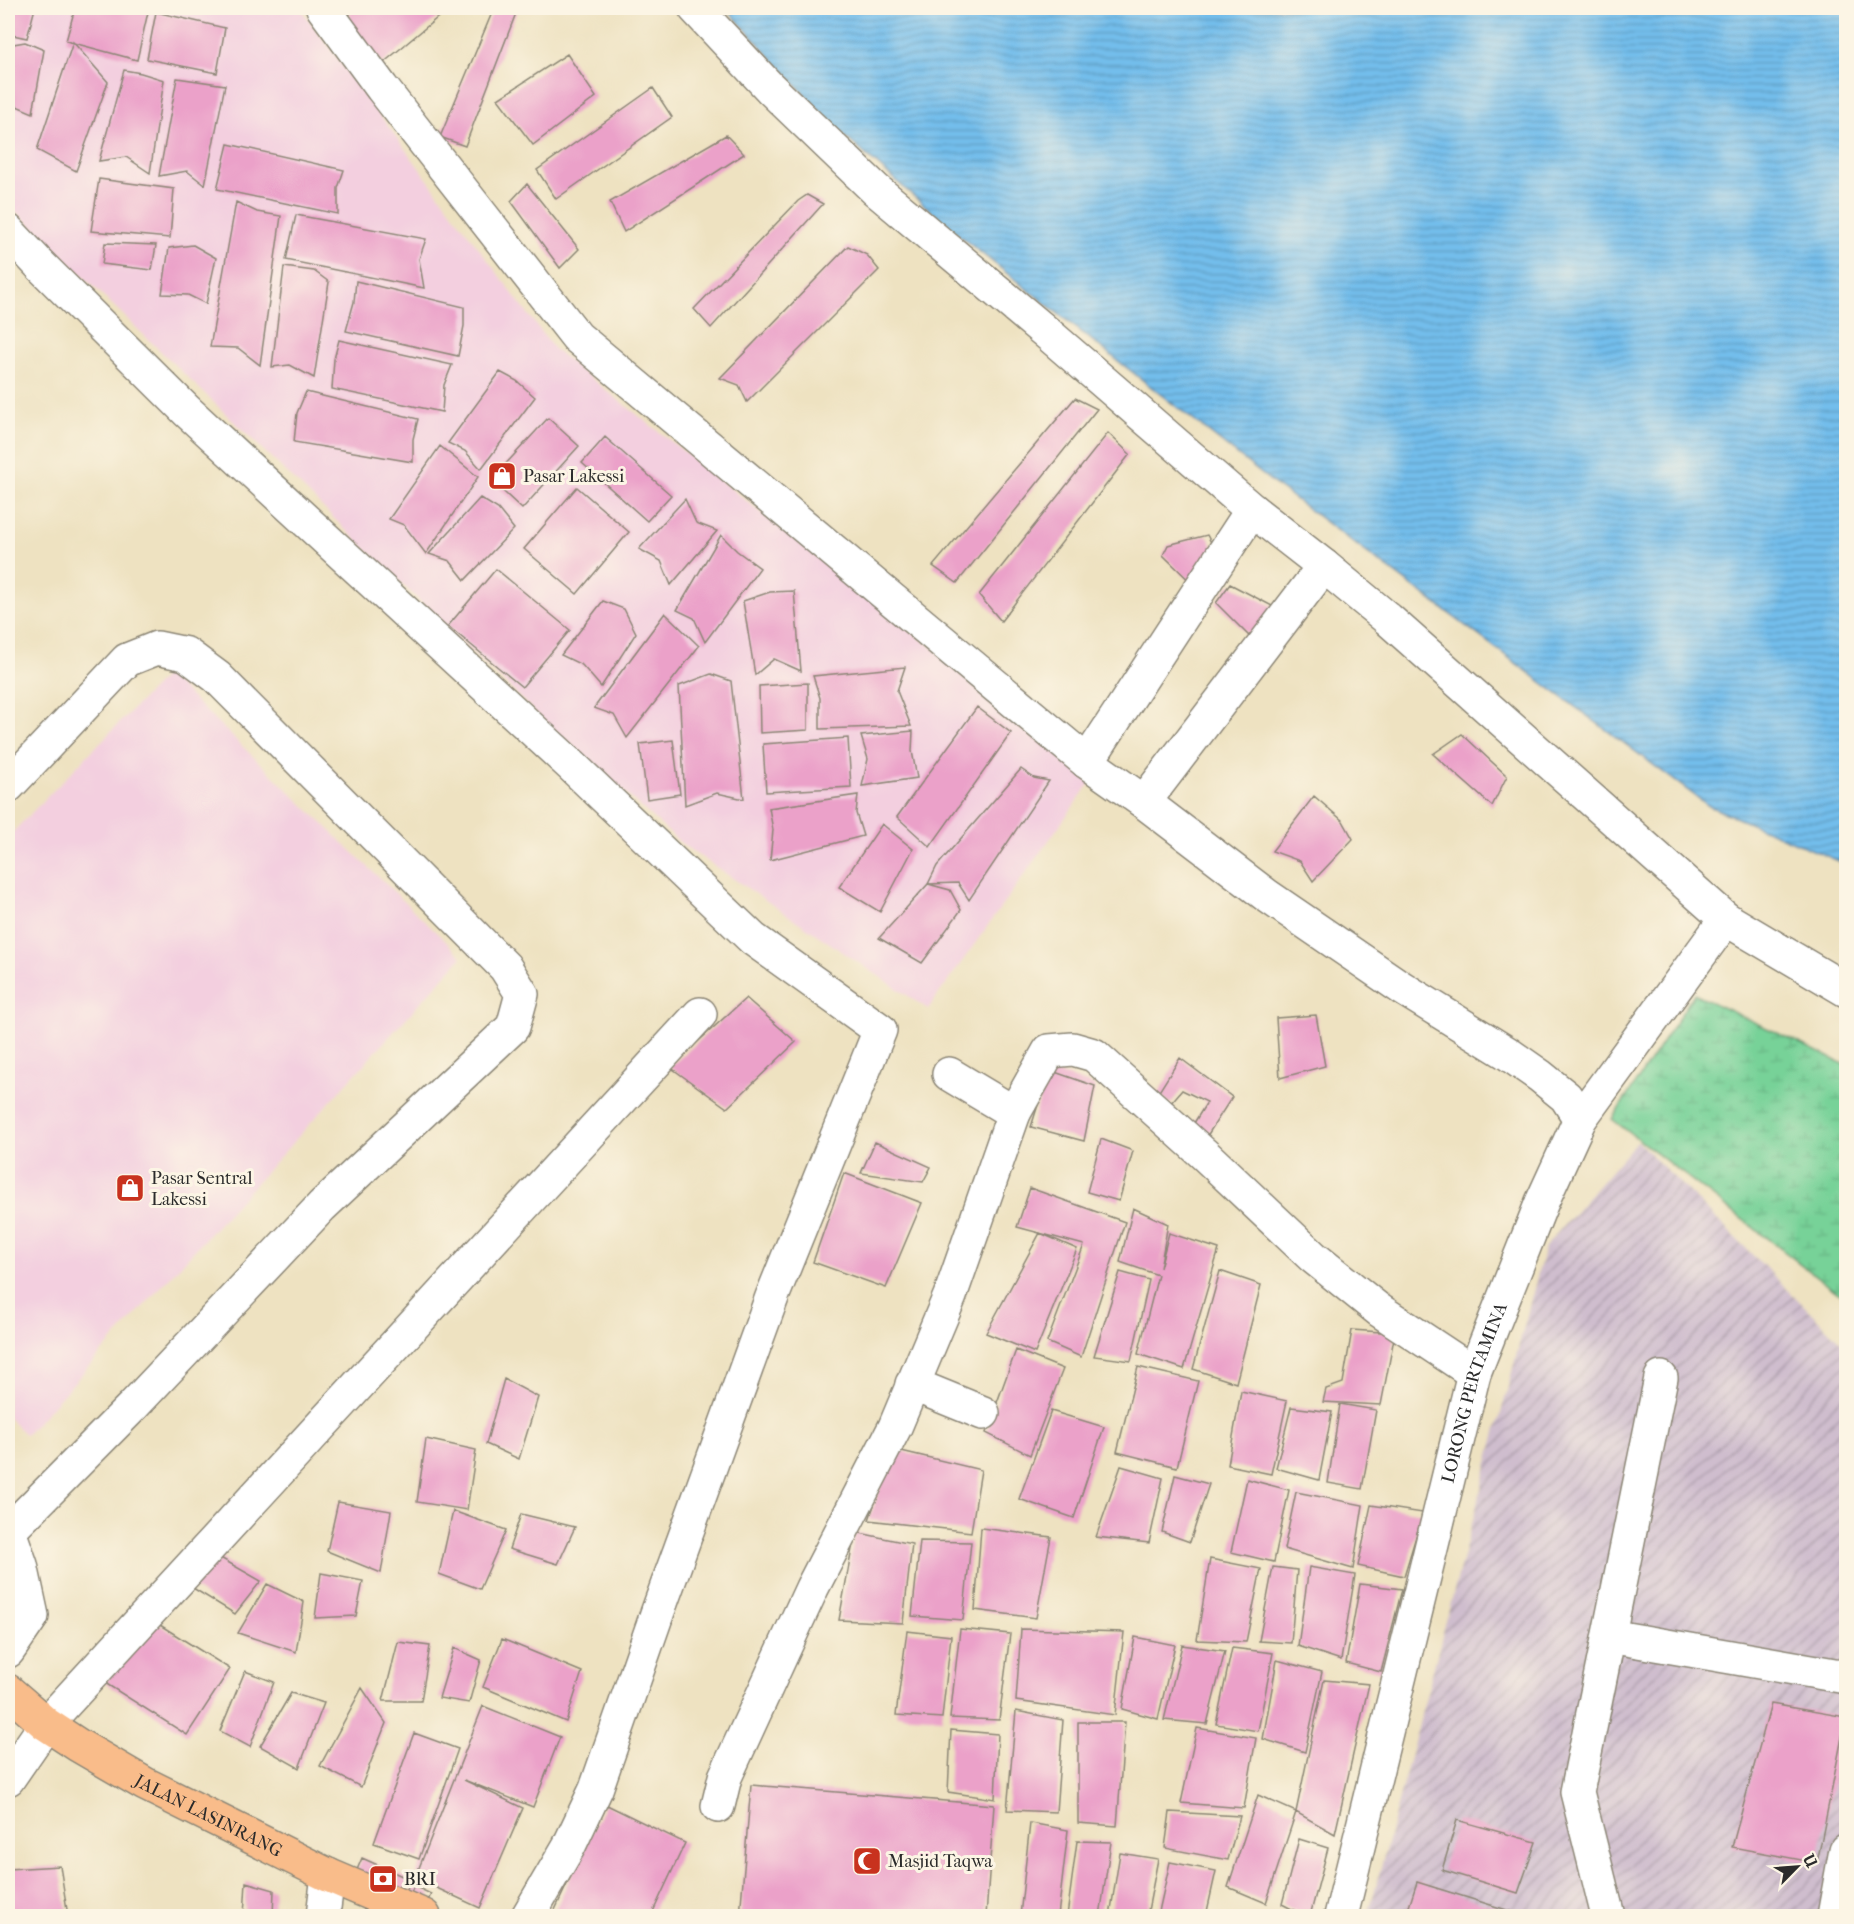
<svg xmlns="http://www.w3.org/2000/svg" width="1854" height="1924" viewBox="0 0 1854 1924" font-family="'IM FELL French Canon',serif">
<defs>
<pattern id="industrial-furrows" width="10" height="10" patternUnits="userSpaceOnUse" patternTransform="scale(1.5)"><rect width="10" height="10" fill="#cfbdce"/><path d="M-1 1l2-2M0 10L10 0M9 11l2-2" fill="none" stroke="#a89aa7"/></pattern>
<pattern id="wetland-marsh" width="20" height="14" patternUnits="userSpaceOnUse" patternTransform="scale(1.5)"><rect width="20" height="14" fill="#77d298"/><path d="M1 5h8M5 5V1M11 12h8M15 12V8" fill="none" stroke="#67b483"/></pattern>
<pattern id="water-rules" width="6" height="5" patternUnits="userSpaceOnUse" patternTransform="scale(1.5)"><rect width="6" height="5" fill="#73beec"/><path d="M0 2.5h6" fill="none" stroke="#5f9bbf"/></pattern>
</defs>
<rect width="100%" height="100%" fill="#fcf5e5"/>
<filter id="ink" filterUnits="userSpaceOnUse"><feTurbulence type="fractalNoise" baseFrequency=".0167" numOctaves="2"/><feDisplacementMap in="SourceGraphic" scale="12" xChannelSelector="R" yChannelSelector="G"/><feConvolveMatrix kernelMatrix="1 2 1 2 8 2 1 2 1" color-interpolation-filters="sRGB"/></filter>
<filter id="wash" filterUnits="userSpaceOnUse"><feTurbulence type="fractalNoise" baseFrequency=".008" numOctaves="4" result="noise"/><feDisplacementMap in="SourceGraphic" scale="24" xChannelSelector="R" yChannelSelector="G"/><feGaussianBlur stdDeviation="1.35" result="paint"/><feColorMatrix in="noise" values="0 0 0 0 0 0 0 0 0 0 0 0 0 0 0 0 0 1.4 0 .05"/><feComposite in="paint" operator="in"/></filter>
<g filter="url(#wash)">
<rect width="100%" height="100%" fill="#eee2c1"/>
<!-- built -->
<path fill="#f3cfdf" d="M 8,8 L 300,8 L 554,349 L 1095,776 L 928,1009 L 683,845 L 542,719 L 8,204 Z
M 167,674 L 462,957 L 26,1435 L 8,1418 L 8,837 Z"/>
<!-- industrial -->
<path fill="url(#industrial-furrows)" d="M 1637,1141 L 1846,1347 L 1846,1916 L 1368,1916 L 1545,1247 Z"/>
<!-- wetland -->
<path fill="url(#wetland-marsh)" stroke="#517e62" stroke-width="1.5" d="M 1694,994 L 1846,1065 L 1846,1299 L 1612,1119 Z"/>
<!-- water -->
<path fill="url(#water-rules)" stroke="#4f748c" stroke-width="1.5" d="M 726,8 L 1846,8 L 1846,864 L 1709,806 L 1277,486 L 961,237 L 836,129 Z"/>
<g id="blocks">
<!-- building -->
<path fill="#eba1c9" d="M 8,8 L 35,8 L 27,38 L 8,34 Z
M 75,8 L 129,8 L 148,12 L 137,60 L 66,41 Z
M 192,8 L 214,8 L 213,12 L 192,9 Z
M 354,8 L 449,8 L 382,64 L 349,23 L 350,11 Z
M 494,8 L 518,8 L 465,146 L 440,137 Z
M 156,12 L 225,28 L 217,73 L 147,59 Z
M 25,42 L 44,50 L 33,113 L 12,104 L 8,104 L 8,45 Z
M 73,42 L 108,82 L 76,171 L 37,150 Z
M 567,54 L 596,97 L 533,145 L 498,99 Z
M 124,70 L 141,73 L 164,80 L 150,173 L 126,157 L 99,161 Z
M 177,78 L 225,85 L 205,185 L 187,171 L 159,176 Z
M 653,88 L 672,117 L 556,199 L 537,170 Z
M 726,135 L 744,154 L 624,232 L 610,202 Z
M 228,144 L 344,170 L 338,188 L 338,214 L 217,189 Z
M 99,179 L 174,189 L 170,238 L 91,231 Z
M 527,184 L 579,249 L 560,268 L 511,201 Z
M 807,195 L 823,204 L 711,328 L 694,309 L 798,201 Z
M 236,202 L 257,212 L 281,216 L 260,365 L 238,348 L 210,347 Z
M 296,215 L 426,239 L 419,259 L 424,288 L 286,260 Z
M 105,243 L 156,245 L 152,270 L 102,264 Z
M 193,245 L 216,258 L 206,304 L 188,295 L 162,294 L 169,248 Z
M 848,246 L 867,255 L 879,270 L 747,402 L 739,385 L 720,378 Z
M 284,267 L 314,271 L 329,282 L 314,378 L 290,365 L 272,367 Z
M 356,281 L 464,307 L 464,326 L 458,356 L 346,331 L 354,302 Z
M 339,340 L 452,365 L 444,385 L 442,412 L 332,389 L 334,359 Z
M 500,372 L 517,381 L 535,397 L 481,469 L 465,451 L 448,443 Z
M 306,392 L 418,419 L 413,439 L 413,462 L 294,442 L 297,413 Z
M 1075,398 L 1097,409 L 957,583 L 933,566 Z
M 548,418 L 579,446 L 522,509 L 491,480 Z
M 1108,433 L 1130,454 L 1001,621 L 979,595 Z
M 605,437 L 671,495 L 647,521 L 582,463 Z
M 440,446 L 478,477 L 426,554 L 404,525 L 389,519 Z
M 577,487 L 629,532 L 577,594 L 524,549 Z
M 480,498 L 498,509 L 514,529 L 465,580 L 450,561 L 429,554 Z
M 685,499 L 696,523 L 717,531 L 671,585 L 661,561 L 639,549 Z
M 721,535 L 737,551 L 760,568 L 705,642 L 694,618 L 677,610 Z
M 1207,535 L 1228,574 L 1207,598 L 1163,555 L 1168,545 Z
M 496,569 L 570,630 L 522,687 L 448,626 Z
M 1230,584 L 1291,616 L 1264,651 L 1216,603 Z
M 794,591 L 801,671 L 774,659 L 755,675 L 743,601 L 770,592 Z
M 603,601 L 624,609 L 636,633 L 601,687 L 582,665 L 561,655 Z
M 665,613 L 699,646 L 627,738 L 614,715 L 594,708 Z
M 905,667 L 897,691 L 911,726 L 820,729 L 820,698 L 813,676 Z
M 711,674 L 731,681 L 744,799 L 717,793 L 685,805 L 679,686 Z
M 808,683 L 808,730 L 760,733 L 759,686 Z
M 977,707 L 1011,733 L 930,847 L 897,817 Z
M 913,731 L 912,751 L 917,778 L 862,786 L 868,759 L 861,736 Z
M 1462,734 L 1507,776 L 1492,806 L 1433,754 Z
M 848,738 L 851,787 L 766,792 L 763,744 Z
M 673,740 L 680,794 L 647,799 L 640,744 Z
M 1021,769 L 1034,778 L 1049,781 L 969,900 L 958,883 L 928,884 L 950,890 L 961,910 L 922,963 L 879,938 L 928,884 L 937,866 Z
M 858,795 L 856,813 L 863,836 L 770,860 L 773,830 L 769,808 Z
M 1314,796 L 1343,821 L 1353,839 L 1313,881 L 1300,861 L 1272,851 Z
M 882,824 L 913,849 L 880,912 L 839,887 Z
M 746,998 L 796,1042 L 727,1108 L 670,1067 Z
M 1316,1015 L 1325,1066 L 1280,1078 L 1276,1018 Z
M 1180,1058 L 1232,1097 L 1207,1136 L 1194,1123 L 1207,1102 L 1182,1090 L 1170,1104 L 1158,1093 Z
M 1049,1070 L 1095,1086 L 1084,1141 L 1031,1127 Z
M 1101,1139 L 1133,1151 L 1119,1201 L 1087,1192 Z
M 875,1142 L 931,1167 L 923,1182 L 861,1173 Z
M 844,1173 L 922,1203 L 886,1288 L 813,1262 Z
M 1030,1188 L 1125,1222 L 1081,1357 L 1047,1342 L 1084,1245 L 1017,1227 Z
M 1133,1208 L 1168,1224 L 1160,1268 L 1169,1233 L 1219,1249 L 1184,1369 L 1138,1354 L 1158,1275 L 1120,1262 Z
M 1040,1233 L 1077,1249 L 1035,1353 L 986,1333 Z
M 1220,1271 L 1261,1285 L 1236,1383 L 1193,1369 Z
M 1120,1272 L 1149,1280 L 1131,1361 L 1094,1356 Z
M 1352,1330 L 1395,1333 L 1381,1405 L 1323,1402 L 1326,1389 L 1343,1383 Z
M 1016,1350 L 1063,1369 L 1030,1455 L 986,1433 Z
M 1138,1367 L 1198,1381 L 1177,1467 L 1117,1452 Z
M 504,1379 L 538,1397 L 519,1459 L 486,1444 Z
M 1241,1391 L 1287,1401 L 1271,1474 L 1228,1465 Z
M 1340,1404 L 1376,1410 L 1362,1489 L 1328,1483 Z
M 1291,1407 L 1332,1412 L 1319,1480 L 1276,1468 Z
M 1051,1411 L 1104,1427 L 1074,1518 L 1019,1499 Z
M 426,1439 L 476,1450 L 467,1510 L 417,1502 Z
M 893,1449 L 981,1470 L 971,1532 L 869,1520 Z
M 1121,1466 L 1163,1478 L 1149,1543 L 1096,1537 Z
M 1175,1475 L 1209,1484 L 1190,1542 L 1162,1532 Z
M 1247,1479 L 1289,1490 L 1274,1562 L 1231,1552 Z
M 1296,1492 L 1363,1505 L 1353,1569 L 1284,1549 Z
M 338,1502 L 391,1511 L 381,1573 L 327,1551 Z
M 1371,1505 L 1423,1513 L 1404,1576 L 1358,1566 Z
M 453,1511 L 506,1530 L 480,1589 L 439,1574 Z
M 521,1514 L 575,1527 L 558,1564 L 509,1549 Z
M 981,1528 L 1051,1537 L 1036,1618 L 975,1610 Z
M 855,1532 L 912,1544 L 903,1623 L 839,1620 Z
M 920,1541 L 971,1542 L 963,1620 L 912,1616 Z
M 210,1552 L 261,1581 L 235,1614 L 188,1585 Z
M 1210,1559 L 1261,1569 L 1246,1642 L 1197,1640 Z
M 1273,1567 L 1297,1570 L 1291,1643 L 1259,1641 Z
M 1309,1567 L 1355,1575 L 1341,1660 L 1298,1646 Z
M 321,1573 L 363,1581 L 356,1616 L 315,1618 Z
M 267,1584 L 304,1602 L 296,1652 L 238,1633 Z
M 1360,1584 L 1402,1589 L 1381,1672 L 1346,1663 Z
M 152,1620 L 230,1669 L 187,1735 L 105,1683 Z
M 960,1629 L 1010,1634 L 999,1720 L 950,1718 Z
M 1021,1629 L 1124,1632 L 1115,1715 L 1016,1701 Z
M 907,1631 L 951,1636 L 942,1718 L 896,1715 Z
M 1135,1637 L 1175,1645 L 1158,1719 L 1122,1709 Z
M 502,1639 L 582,1672 L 566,1722 L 483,1687 Z
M 398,1642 L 430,1646 L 421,1701 L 383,1701 Z
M 1182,1645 L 1225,1651 L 1207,1724 L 1164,1720 Z
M 454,1648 L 481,1660 L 469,1703 L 439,1698 Z
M 1232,1648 L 1273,1653 L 1258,1731 L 1216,1724 Z
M 1277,1660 L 1322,1672 L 1305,1752 L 1263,1739 Z
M 245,1671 L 274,1682 L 250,1747 L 220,1731 Z
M 1324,1680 L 1369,1684 L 1335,1834 L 1296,1812 L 1266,1903 L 1228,1887 L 1258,1795 L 1296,1812 Z
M 362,1688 L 386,1723 L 361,1787 L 320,1766 Z
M 291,1693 L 324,1703 L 299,1768 L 260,1746 Z
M 1771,1704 L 1846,1717 L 1817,1863 L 1732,1847 Z
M 483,1706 L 560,1737 L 533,1807 L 464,1780 L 523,1808 L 480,1908 L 415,1878 Z
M 1016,1711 L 1063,1720 L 1056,1812 L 1007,1810 Z
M 1078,1722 L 1125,1722 L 1117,1826 L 1078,1823 Z
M 1197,1728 L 1256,1738 L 1244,1808 L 1181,1803 Z
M 951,1730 L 998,1734 L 995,1799 L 948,1792 Z
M 414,1733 L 458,1749 L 419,1859 L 374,1843 Z
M 751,1785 L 994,1805 L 986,1916 L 740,1916 Z
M 605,1804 L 685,1843 L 651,1916 L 564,1916 L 554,1912 Z
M 1170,1812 L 1240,1816 L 1228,1860 L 1165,1848 Z
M 1457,1820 L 1536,1842 L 1518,1893 L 1442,1870 Z
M 1030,1823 L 1068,1830 L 1058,1916 L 1020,1916 Z
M 1299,1839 L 1328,1848 L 1310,1916 L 1305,1916 L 1282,1904 Z
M 1077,1841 L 1111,1842 L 1100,1916 L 1067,1916 Z
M 1120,1853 L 1158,1859 L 1147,1916 L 1110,1916 Z
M 362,1858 L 411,1880 L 403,1899 L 354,1877 Z
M 1170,1862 L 1216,1871 L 1206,1916 L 1158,1916 Z
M 60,1866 L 68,1916 L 39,1916 L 9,1910 L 8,1869 Z
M 246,1882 L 274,1890 L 273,1916 L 244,1916 Z
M 1417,1882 L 1526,1916 L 1406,1916 Z
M 414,1886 L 431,1894 L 425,1908 L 408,1899 Z"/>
</g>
</g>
<g filter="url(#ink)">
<use href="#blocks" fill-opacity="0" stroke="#8c8676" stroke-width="1.5"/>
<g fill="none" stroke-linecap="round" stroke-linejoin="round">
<!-- minor casing -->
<g stroke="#8c8676" stroke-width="36">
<g id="minor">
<path d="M 323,8 L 382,88 L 577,337 L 1087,762 L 1144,802 L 1266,895 L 1402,988 L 1507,1053 L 1540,1076 L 1566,1097 L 1580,1119"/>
<path d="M 695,8 L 770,88 L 875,189 L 1047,333 L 1252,510 L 1324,566 L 1388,619 L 1726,919 L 1846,990"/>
<path d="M 8,231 L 40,265 L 187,411 L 572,766 L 753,939 L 880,1030 L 772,1297 L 658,1611 L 596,1789 L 569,1846 L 528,1916"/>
<path d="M 1087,762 L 1252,510"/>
<path d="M 8,786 L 127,660 L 157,648 L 186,654 L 217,677 L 505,967 L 522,994 L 513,1027 L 322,1206 L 132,1407 L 9,1531 L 8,1530"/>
<path d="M 1144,802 L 1324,566"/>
<path d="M 949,1074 L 1014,1113"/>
<path d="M 912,1384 L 983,1413"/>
<path d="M 1609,1636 L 1846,1677"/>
<path d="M 8,1651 L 32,1616 L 21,1565 L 9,1531"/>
<path d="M 8,1779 L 46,1724 L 700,1014"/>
<path d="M 718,1806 L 725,1777 L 812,1588 L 895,1427 L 950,1296 L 1014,1113 L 1049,1051 L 1073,1049 L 1094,1055 L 1205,1155 L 1313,1257 L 1379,1310 L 1474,1373"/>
<path d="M 323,1916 L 328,1875"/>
<path id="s1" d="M 1341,1916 L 1474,1373 L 1542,1202 L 1580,1119 L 1726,919"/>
<path d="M 1608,1916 L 1577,1792 L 1661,1378"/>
<path d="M 1834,1916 L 1846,1850"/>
</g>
</g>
<!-- highway casing -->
<g stroke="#8c8676" stroke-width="36">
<g id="highway">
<path id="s2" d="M 8,1691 L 46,1724 L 78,1745 L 145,1784 L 328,1875 L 424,1916"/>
</g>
</g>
<!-- minor -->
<use href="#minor" stroke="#fff" stroke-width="33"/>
<!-- highway -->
<use href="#highway" stroke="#f9bc8a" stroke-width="33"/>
</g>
</g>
<!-- icons -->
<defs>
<g id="shop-square" transform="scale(1.5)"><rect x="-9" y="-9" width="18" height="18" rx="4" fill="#c8321e" stroke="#fcf5e5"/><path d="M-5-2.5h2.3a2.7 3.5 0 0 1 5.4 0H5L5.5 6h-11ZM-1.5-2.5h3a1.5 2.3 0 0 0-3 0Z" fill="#fff"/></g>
<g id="mosque-square" transform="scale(1.5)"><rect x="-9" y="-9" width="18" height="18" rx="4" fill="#c8321e" stroke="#fcf5e5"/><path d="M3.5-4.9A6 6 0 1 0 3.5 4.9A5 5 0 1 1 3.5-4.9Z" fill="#fff"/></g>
<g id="bank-square" transform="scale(1.5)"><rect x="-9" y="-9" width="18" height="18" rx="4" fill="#c8321e" stroke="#fcf5e5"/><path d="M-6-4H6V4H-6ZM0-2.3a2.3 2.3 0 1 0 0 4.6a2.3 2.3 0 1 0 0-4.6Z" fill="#fff"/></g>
</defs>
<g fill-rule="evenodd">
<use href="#shop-square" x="502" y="476"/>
<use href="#shop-square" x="130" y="1188"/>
<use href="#mosque-square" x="867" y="1861"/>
<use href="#bank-square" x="383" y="1879"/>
</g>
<g text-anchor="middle" stroke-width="6" stroke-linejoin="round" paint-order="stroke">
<!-- poi labels -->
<g font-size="18" fill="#2b2b2b" stroke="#fcf5e5" text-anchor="start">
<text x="523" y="482">Pasar Lakessi</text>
<text x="151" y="1184">Pasar Sentral<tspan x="151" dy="21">Lakessi</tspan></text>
<text x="888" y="1867">Masjid Taqwa</text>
<text x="404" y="1885">BRI</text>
</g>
<!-- street labels -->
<g font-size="18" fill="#2b2b2b" stroke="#fcf5e5">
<text dy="6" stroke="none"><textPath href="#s1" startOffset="540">LORONG PERTAMINA</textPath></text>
<text dy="6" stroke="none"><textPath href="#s2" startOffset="237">JALAN LASINRANG</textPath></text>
</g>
</g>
<!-- margin -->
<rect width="1854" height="1924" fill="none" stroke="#fcf5e5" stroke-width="30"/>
<!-- north arrow -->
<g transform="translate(1797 1867) rotate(65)" stroke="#fcf5e5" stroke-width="4.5" paint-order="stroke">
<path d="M0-4.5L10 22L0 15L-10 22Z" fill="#2b2b2b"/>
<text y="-9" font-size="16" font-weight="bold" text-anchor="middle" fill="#2b2b2b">U</text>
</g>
</svg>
